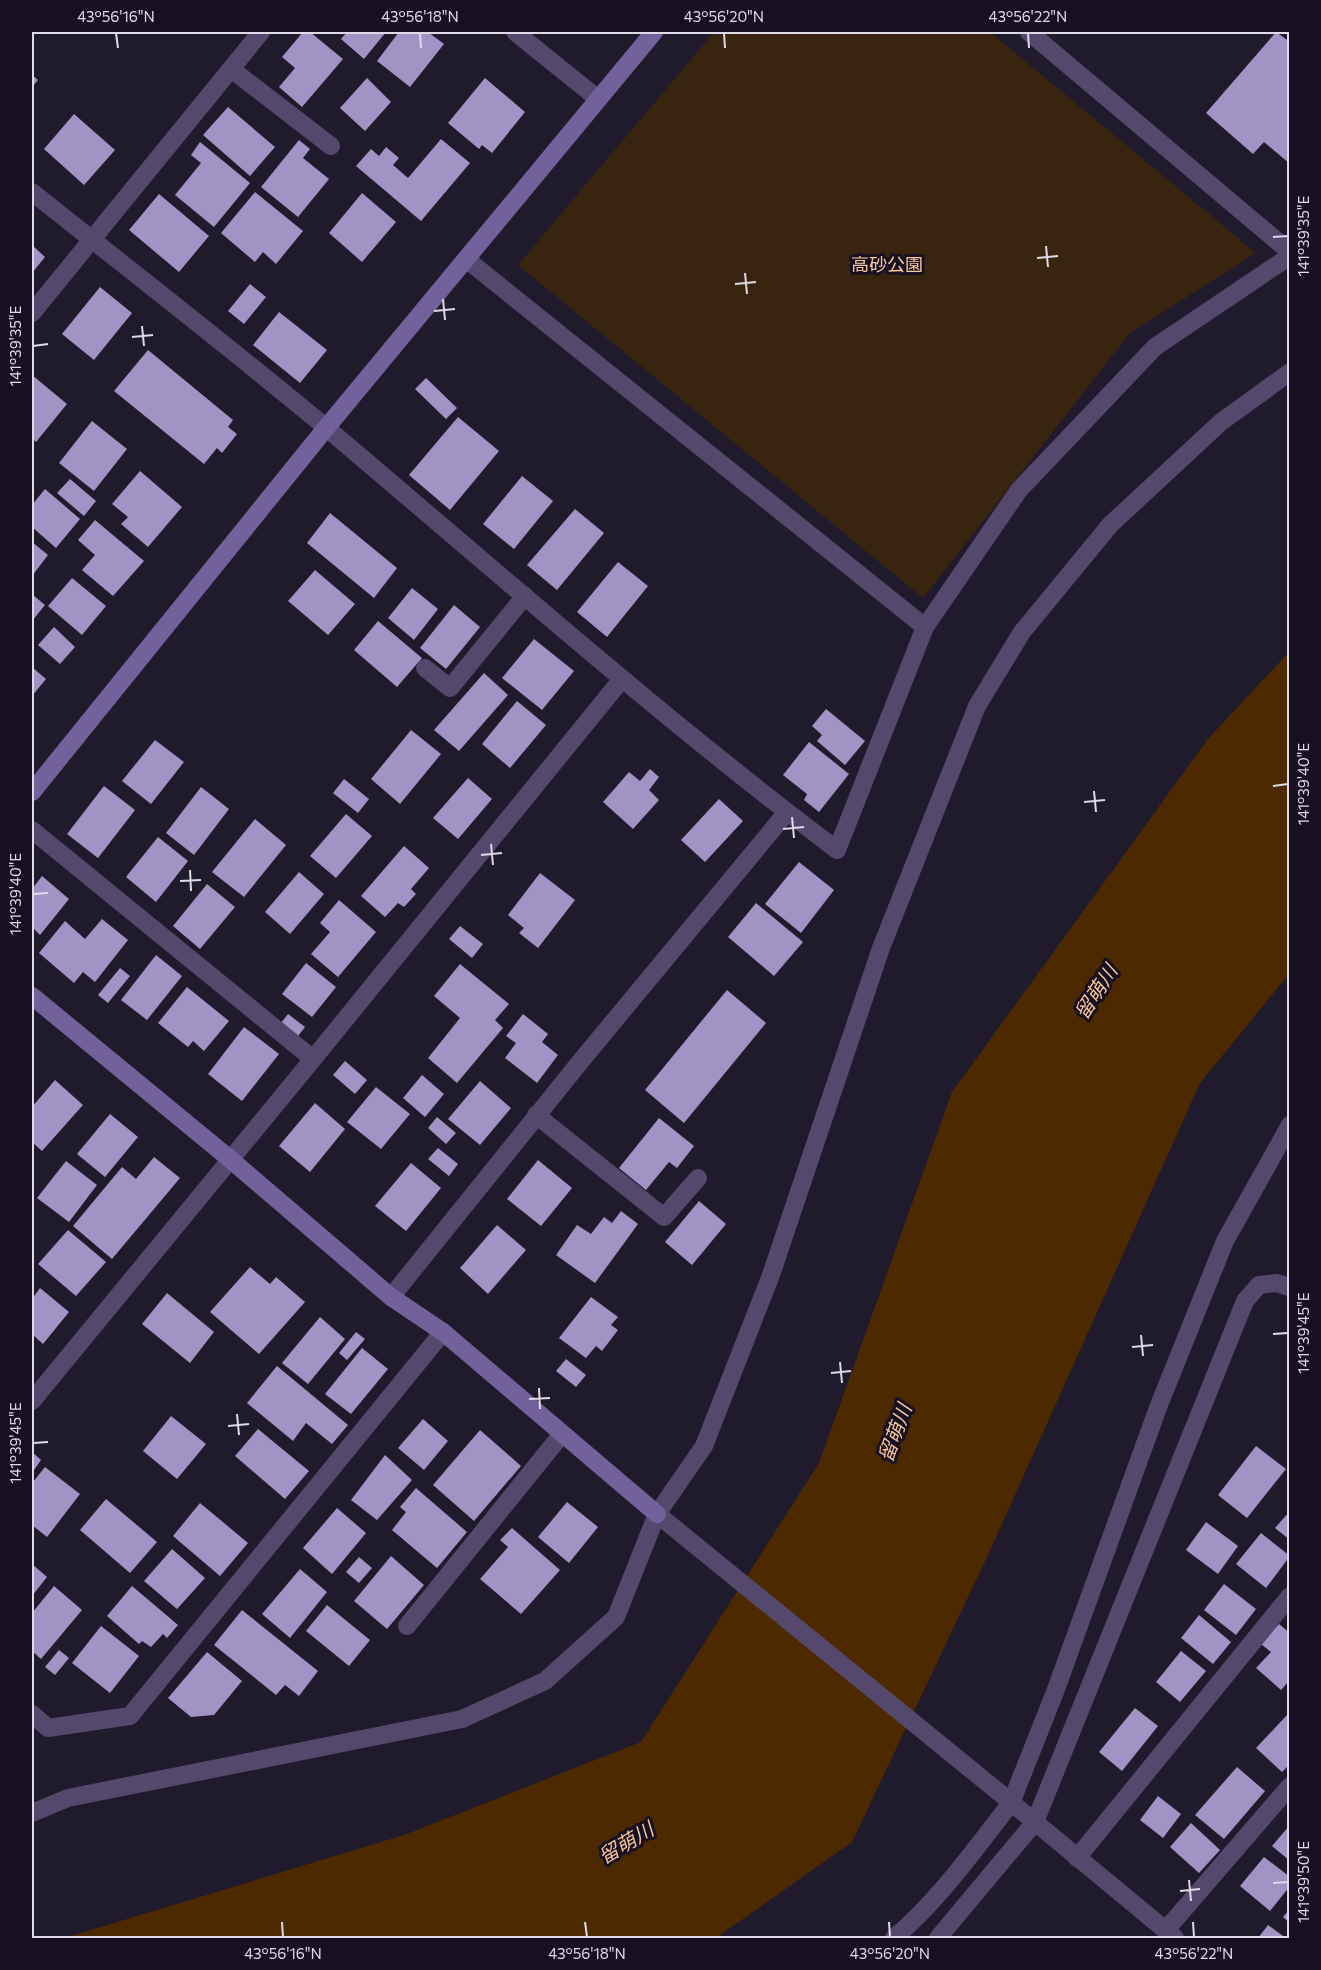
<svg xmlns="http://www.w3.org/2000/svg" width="1321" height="1970" viewBox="0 0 1321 1970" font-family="Commissioner,'Noto Sans JP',sans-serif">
<rect width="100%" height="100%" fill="#201a2d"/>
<!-- green -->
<path fill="#392410" d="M 714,32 L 990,32 L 1256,253 L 1130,333 L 923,598 L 518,265 Z"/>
<!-- water -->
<path fill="#4d2900" d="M 1289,652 L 1289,974 L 1200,1083 L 988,1555 L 852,1842 L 716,1938 L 67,1938 L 71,1936 L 404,1835 L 641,1742 L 819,1463 L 952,1092 L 1208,739 Z"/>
<!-- building -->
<path fill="#a293c5" d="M 303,32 L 310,32 L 343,59 L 302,107 L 279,87 L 295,68 L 282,57 Z
M 347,32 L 386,32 L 364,59 L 341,39 Z
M 399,32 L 428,32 L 444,44 L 410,87 L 377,61 Z
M 1276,32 L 1290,42 L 1290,164 L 1264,142 L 1253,154 L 1206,113 Z
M 32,75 L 38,80 L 32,87 Z
M 367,78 L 391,102 L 365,131 L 340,108 Z
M 485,78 L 525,112 L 492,153 L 482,145 L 479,149 L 448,123 Z
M 228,107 L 275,147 L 250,176 L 203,135 Z
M 74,114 L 115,150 L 84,185 L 44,149 Z
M 441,139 L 470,163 L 421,221 L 356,166 L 371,149 L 379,156 L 386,147 L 399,158 L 393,165 L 408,178 Z
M 299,140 L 310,149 L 303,158 L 329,179 L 298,217 L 261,187 Z
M 200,142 L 250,183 L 214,227 L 175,195 L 201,163 L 191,155 Z
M 255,192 L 303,231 L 276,264 L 263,252 L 255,262 L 221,233 Z
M 362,193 L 396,222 L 362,262 L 329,233 Z
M 159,194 L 209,236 L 179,272 L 129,230 Z
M 32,245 L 45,257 L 32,273 Z
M 250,284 L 266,297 L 244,324 L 228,311 Z
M 100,287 L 132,313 L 94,360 L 62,334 Z
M 279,312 L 327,350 L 300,383 L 253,345 Z
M 148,350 L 233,420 L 228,427 L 237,434 L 222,453 L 217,448 L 204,464 L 114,391 Z
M 32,375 L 67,404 L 36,442 L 32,438 Z
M 426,378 L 457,408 L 446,419 L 415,389 Z
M 458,417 L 499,451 L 450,510 L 409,475 Z
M 92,421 L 127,449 L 94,491 L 59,463 Z
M 140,471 L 182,507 L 148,547 L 121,524 L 128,517 L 112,504 Z
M 522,476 L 553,501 L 514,549 L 483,524 Z
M 70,479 L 96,501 L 84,516 L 57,493 Z
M 45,489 L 80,519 L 56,548 L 32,527 L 32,505 Z
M 575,509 L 604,533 L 557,590 L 527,565 Z
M 330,513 L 397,568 L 374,598 L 307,543 Z
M 95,520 L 144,561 L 113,596 L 82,570 L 95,555 L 78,540 Z
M 32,542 L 48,555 L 32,576 Z
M 618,562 L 648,586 L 607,637 L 577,612 Z
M 315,570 L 355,604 L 328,635 L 288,601 Z
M 72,578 L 106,606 L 82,635 L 48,606 Z
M 412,588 L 438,609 L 414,640 L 388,618 Z
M 33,595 L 45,605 L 32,621 L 32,597 Z
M 454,605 L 480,627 L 446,669 L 420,648 Z
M 378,621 L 422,658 L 397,687 L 354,650 Z
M 54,627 L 75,647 L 60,664 L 38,645 Z
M 534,639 L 574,671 L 542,710 L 502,678 Z
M 32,667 L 46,679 L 32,696 Z
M 484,673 L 508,695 L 459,751 L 434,730 Z
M 517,701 L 546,725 L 510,768 L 482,744 Z
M 826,709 L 865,741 L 845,765 L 817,741 L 822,735 L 812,726 Z
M 411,730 L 441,754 L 400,804 L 371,779 Z
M 155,740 L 184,762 L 151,804 L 122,781 Z
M 809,742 L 849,774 L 819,812 L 804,800 L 807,794 L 783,775 Z
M 650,769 L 659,777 L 649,790 L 659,800 L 633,829 L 603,802 L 629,772 L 640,781 Z
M 468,778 L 492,799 L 458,839 L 433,818 Z
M 344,779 L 369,799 L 358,813 L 333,793 Z
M 104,786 L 135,810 L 98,858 L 67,834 Z
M 201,787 L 229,809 L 194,855 L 166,833 Z
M 719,799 L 743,821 L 705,862 L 681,840 Z
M 346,814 L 372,836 L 336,878 L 310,856 Z
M 255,819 L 286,845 L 244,897 L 212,872 Z
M 158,837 L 188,861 L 156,902 L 126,877 Z
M 404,846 L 429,868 L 411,889 L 416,894 L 404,907 L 398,903 L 385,917 L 361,896 Z
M 799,862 L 834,890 L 801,933 L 765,904 Z
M 299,872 L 324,894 L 290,934 L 265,912 Z
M 540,873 L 575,900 L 538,948 L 519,933 L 524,928 L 508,915 Z
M 42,876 L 69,899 L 40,935 L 32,927 L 32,889 Z
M 207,884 L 235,907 L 200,949 L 173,926 Z
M 339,900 L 376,932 L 338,977 L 311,954 L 330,932 L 320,923 Z
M 756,903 L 803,942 L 774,976 L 728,937 Z
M 102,919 L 128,940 L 95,982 L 83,972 L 74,983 L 39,953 L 65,921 L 85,939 Z
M 460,926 L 483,944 L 472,958 L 449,939 Z
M 156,955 L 182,976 L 147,1020 L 121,1000 Z
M 306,963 L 336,987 L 312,1017 L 282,994 Z
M 460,964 L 509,1004 L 495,1020 L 503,1028 L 457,1083 L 428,1058 L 460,1018 L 434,996 Z
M 120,968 L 130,976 L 108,1003 L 98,995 Z
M 187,987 L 229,1021 L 204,1051 L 193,1041 L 188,1047 L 158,1023 Z
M 727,990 L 766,1023 L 684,1123 L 645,1090 Z
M 288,1014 L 305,1027 L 298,1036 L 281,1023 Z
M 523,1014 L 548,1034 L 542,1042 L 558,1055 L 537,1083 L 505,1058 L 516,1043 L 506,1036 Z
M 244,1027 L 279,1054 L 242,1101 L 208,1074 Z
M 345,1061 L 367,1080 L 355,1094 L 333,1075 Z
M 422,1075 L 444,1094 L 425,1117 L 403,1098 Z
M 55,1080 L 83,1105 L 42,1151 L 32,1142 L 32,1107 Z
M 480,1081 L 511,1108 L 480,1145 L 448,1119 Z
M 376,1087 L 410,1114 L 381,1149 L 347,1122 Z
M 315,1103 L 345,1129 L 310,1172 L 279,1146 Z
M 110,1114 L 138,1137 L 105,1177 L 77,1154 Z
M 437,1117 L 456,1133 L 446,1144 L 428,1128 Z
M 659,1118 L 694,1146 L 677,1168 L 669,1162 L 646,1190 L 619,1168 Z
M 438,1148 L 458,1164 L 449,1176 L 428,1159 Z
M 154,1157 L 180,1178 L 112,1259 L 73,1226 L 122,1167 L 136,1179 Z
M 538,1160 L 572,1188 L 541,1226 L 507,1199 Z
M 66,1161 L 97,1185 L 69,1222 L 37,1198 Z
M 411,1163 L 441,1188 L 406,1231 L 375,1206 Z
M 699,1201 L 726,1224 L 692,1265 L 665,1242 Z
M 621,1211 L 638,1224 L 595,1283 L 556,1255 L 577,1225 L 591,1234 L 604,1217 L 612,1223 Z
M 497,1225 L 526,1250 L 488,1294 L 460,1268 Z
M 68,1230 L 106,1262 L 76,1296 L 38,1264 Z
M 250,1267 L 270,1284 L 276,1277 L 305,1302 L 259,1354 L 210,1312 Z
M 40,1288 L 69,1312 L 43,1344 L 32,1334 L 32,1299 Z
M 167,1293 L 214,1332 L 190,1363 L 142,1324 Z
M 591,1297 L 618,1317 L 611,1325 L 618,1330 L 602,1351 L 596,1346 L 586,1358 L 559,1338 Z
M 320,1317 L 345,1339 L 308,1384 L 282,1363 Z
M 356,1332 L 365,1339 L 347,1360 L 339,1353 Z
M 362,1348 L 388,1369 L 351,1414 L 325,1394 Z
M 566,1359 L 586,1375 L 576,1387 L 556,1371 Z
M 277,1366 L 348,1425 L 332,1444 L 306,1423 L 293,1441 L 247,1403 Z
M 171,1416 L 206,1444 L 177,1479 L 143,1451 Z
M 423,1419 L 448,1441 L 424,1470 L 398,1448 Z
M 258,1429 L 309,1471 L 285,1499 L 235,1456 Z
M 480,1430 L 521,1466 L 474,1521 L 433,1485 Z
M 1256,1446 L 1286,1469 L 1247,1518 L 1218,1495 Z
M 32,1452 L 41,1460 L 32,1473 Z
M 385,1455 L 412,1480 L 377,1520 L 351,1500 Z
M 45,1467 L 80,1494 L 47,1537 L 32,1525 L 32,1480 L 33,1482 Z
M 416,1488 L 467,1532 L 437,1568 L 392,1530 L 406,1512 L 400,1507 Z
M 106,1499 L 157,1542 L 130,1573 L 80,1530 Z
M 567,1502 L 598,1527 L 569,1563 L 538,1537 Z
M 200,1503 L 248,1543 L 220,1576 L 173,1536 Z
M 337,1508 L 366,1533 L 332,1574 L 303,1548 Z
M 1290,1511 L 1290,1540 L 1275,1528 Z
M 1206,1522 L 1238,1546 L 1218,1574 L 1186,1550 Z
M 512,1528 L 560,1570 L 521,1614 L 480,1579 L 508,1547 L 500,1540 Z
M 1261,1533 L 1290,1556 L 1266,1588 L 1236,1564 Z
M 172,1549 L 205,1578 L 177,1609 L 144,1581 Z
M 391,1556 L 424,1585 L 387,1629 L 354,1601 Z
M 359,1557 L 372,1568 L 359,1583 L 346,1572 Z
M 32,1564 L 47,1577 L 32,1596 Z
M 300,1569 L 327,1592 L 290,1638 L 262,1614 Z
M 1224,1584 L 1256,1609 L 1236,1635 L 1204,1610 Z
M 54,1586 L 82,1610 L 41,1659 L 32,1651 L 32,1613 Z
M 132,1586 L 178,1625 L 167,1638 L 163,1634 L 151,1647 L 142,1641 L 139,1644 L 107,1616 Z
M 327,1605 L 370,1640 L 349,1666 L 306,1631 Z
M 242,1610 L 318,1671 L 299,1696 L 285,1685 L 276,1695 L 214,1645 Z
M 1199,1615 L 1231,1642 L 1213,1664 L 1181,1638 Z
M 1279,1624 L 1290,1633 L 1290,1680 L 1281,1690 L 1256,1668 L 1271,1652 L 1261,1644 Z
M 101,1626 L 139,1656 L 110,1693 L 72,1663 Z
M 59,1650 L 69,1658 L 55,1675 L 45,1667 Z
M 1181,1651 L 1206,1671 L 1180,1702 L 1156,1682 Z
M 207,1652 L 242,1681 L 214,1715 L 191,1717 L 168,1698 Z
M 1135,1708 L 1158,1726 L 1122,1771 L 1099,1752 Z
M 1288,1714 L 1290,1764 L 1282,1772 L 1256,1748 Z
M 1237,1767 L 1265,1791 L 1224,1839 L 1195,1815 Z
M 1158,1796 L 1181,1814 L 1163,1838 L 1140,1820 Z
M 1191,1823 L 1220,1850 L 1199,1873 L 1170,1847 Z
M 1290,1825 L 1290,1861 L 1272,1846 Z
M 1264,1857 L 1290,1877 L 1290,1886 L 1270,1911 L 1240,1886 Z
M 1290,1909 L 1290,1923 L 1283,1917 Z
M 1268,1925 L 1286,1938 L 1258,1938 Z"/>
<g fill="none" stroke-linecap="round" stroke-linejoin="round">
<!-- lane -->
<path stroke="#54496d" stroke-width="18" d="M 231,69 L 331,146
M 425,668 L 450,688 L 525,596
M 536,1115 L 664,1217 L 698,1178
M 407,1626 L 562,1434
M 1011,1803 L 1055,1692 L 1159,1405 L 1225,1241 L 1290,1125
M 1035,1822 L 1245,1301 L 1259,1285 L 1276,1283 L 1290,1287"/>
<!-- street -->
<path stroke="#54496d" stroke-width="18" d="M 515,32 L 597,98
M 1029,32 L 1290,252
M 32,192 C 131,271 232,349 329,430 C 497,572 662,718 837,850 L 925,627 L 1019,490 L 1155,347 L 1290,256
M 466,259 L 925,627
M 32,313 L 261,32
M 32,830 L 313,1059
M 391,1297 L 580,1062 L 787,812
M 32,1401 L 313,1059 L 622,679
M 657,1514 L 1001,1794 L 1175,1938
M 32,1714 L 48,1728 L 130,1716 L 443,1332
M 32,1813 L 68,1798 L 462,1719 L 545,1681 L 616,1617 L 657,1514 L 704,1446 L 771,1275 L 881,948 L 977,706 L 1022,632 L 1110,525 L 1221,422 L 1290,372
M 1077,1858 L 1290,1596
M 1165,1931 L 1290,1786
M 894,1938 C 939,1900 975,1849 1011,1803
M 938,1938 L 1035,1822"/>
<!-- secondary -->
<path stroke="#73619b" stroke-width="18" d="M 32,792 L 326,428 L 654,32
M 32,996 L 230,1159 L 391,1297 L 443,1332 L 657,1514"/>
</g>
<!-- ticks -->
<path fill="none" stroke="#dedae8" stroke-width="2" d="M 116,33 L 118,48M 420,33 L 421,48M 724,33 L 725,48M 1028,33 L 1029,48M 1273,237 L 1288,236M 1046,246 L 1048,267M 1037,258 L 1058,256M 745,273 L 747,294M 735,284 L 756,282M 443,299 L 445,320M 434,311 L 455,309M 142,326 L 144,346M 132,337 L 153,335M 33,346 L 48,344M 1273,786 L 1288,784M 1094,791 L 1096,812M 1084,802 L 1105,800M 792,817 L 794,838M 783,829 L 804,827M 491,844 L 493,865M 481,855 L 502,853M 190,870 L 191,891M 180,881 L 201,880M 33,894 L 48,893M 1273,1334 L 1288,1333M 1141,1335 L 1143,1356M 1132,1347 L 1153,1345M 840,1362 L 842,1383M 831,1373 L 851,1371M 539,1388 L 540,1409M 529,1399 L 550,1398M 237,1414 L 239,1435M 228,1426 L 249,1424M 33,1443 L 48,1442M 1189,1880 L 1191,1901M 1273,1883 L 1288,1882M 1180,1891 L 1200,1889M 282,1922 L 283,1937M 585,1922 L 587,1937M 889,1922 L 890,1937M 1193,1922 L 1194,1937"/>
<g text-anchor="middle" stroke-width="6" stroke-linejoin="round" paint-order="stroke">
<!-- park labels -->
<g font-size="18" fill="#fbc89b" stroke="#171023">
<text x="887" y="271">高砂公園</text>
</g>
<!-- water labels -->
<g font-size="20" font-style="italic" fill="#f7c497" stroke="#171023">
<text transform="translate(1096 992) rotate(-57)" y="7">留萌川</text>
<text transform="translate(895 1433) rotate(-70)" y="7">留萌川</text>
<text transform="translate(626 1843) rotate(-31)" y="7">留萌川</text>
</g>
</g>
<!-- border -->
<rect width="1321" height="1970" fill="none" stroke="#171023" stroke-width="66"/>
<rect x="33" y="33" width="1255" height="1904" fill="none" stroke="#dedae8" stroke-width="2"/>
<g font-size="15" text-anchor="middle" fill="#dedae8">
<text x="116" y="22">43°56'16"N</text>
<text x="420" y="22">43°56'18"N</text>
<text x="724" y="22">43°56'20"N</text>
<text x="1028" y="22">43°56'22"N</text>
<text transform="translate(1304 236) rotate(-90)" y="5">141°39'35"E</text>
<text transform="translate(16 346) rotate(-90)" y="5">141°39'35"E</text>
<text transform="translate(1304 784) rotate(-90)" y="5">141°39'40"E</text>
<text transform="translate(16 894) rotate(-90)" y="5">141°39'40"E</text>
<text transform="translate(1304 1333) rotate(-90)" y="5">141°39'45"E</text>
<text transform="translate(16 1443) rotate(-90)" y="5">141°39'45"E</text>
<text transform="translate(1304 1882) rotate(-90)" y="5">141°39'50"E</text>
<text x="283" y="1959">43°56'16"N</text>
<text x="587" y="1959">43°56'18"N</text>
<text x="890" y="1959">43°56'20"N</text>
<text x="1194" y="1959">43°56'22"N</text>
</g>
</svg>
